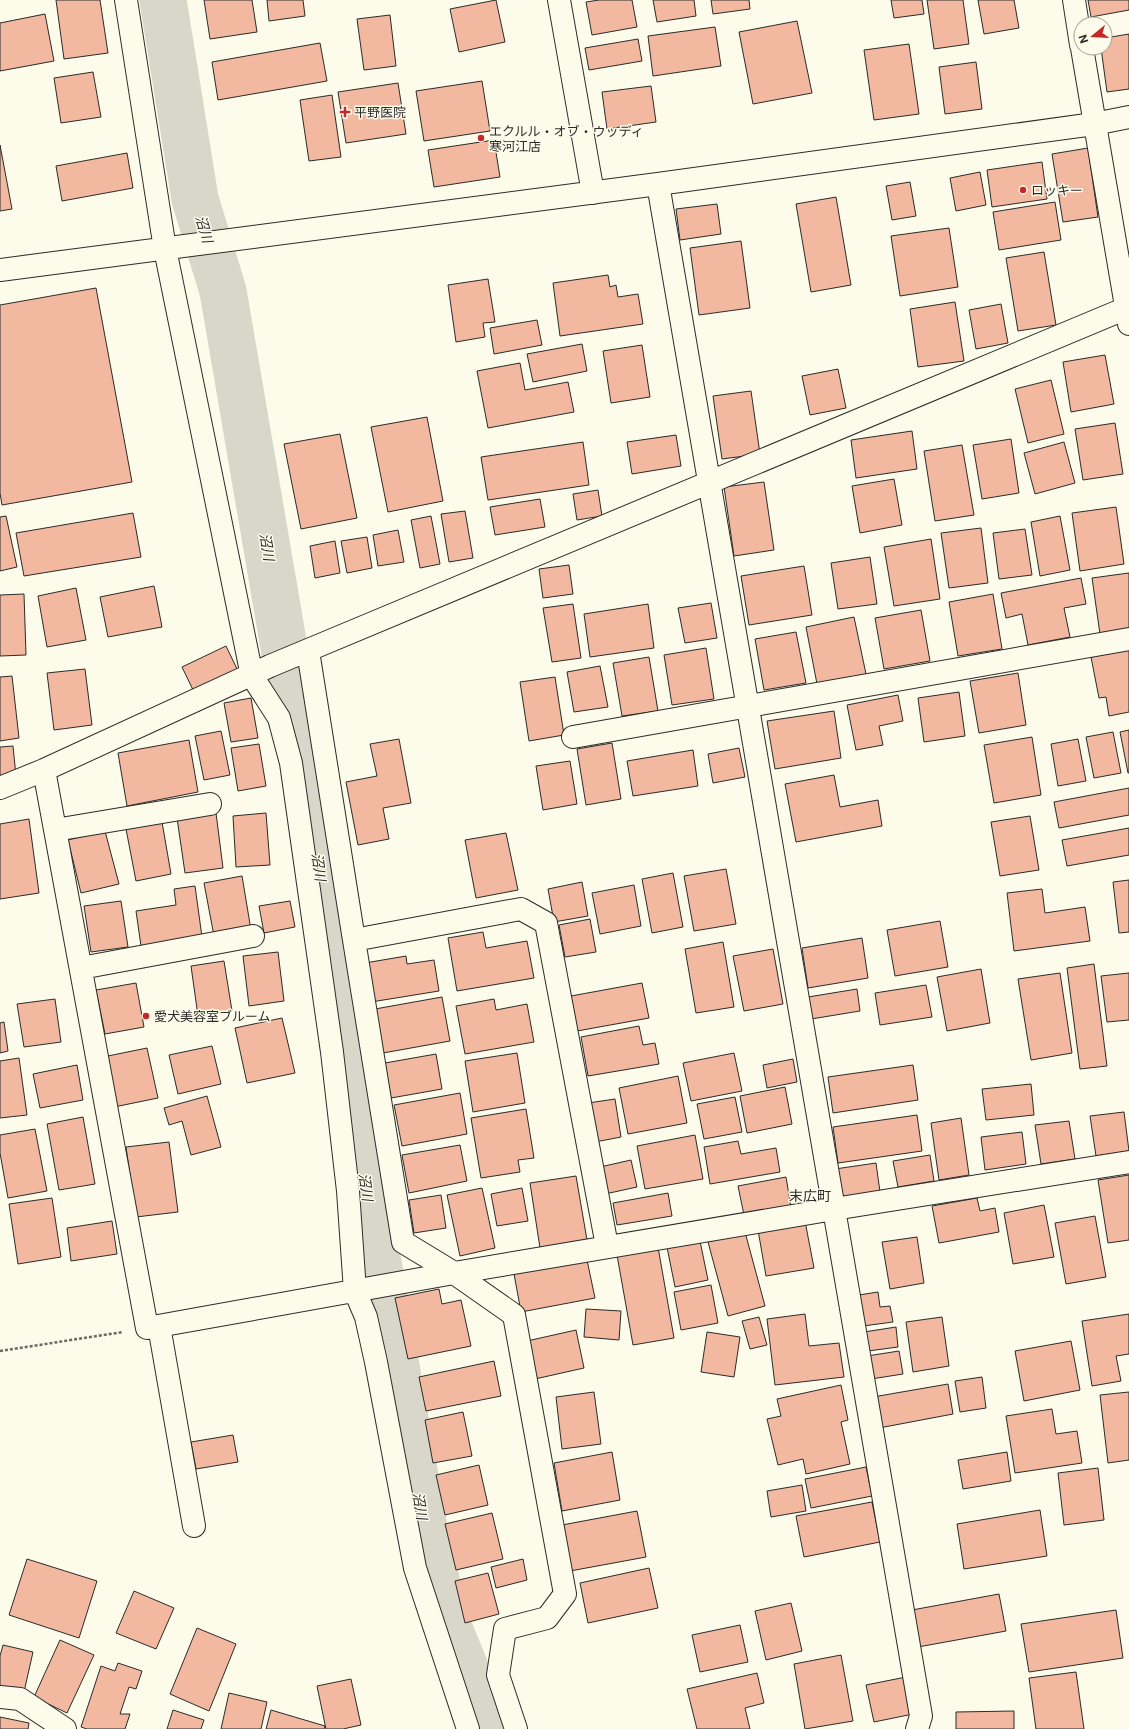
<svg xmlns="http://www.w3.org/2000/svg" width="1129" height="1729" viewBox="0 0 1129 1729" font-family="Inter,'Noto Sans JP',sans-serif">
<rect width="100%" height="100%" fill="#fdfbea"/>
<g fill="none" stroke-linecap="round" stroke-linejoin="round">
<!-- river -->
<path stroke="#d8d7c9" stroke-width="47" d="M 163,0 L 195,199 L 223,291 L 299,735 L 375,1245 L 427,1545 L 448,1626 L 485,1717 L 488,1729"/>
</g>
<!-- building -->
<path fill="#f2b8a0" stroke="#2b2b2b" d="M 56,0 L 100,0 L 108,53 L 64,59 Z
M 204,0 L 252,0 L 257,32 L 210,39 Z
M 267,0 L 303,0 L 305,16 L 269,21 Z
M 496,0 L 505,42 L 459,52 L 450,9 Z
M 599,0 L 632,0 L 637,27 L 592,35 L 586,2 Z
M 653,0 L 694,0 L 696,16 L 657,22 Z
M 711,0 L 749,0 L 750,9 L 713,14 Z
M 891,0 L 922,0 L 924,14 L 894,18 Z
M 927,0 L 963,0 L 969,44 L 934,49 Z
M 978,0 L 1014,0 L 1019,28 L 984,34 Z
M 1088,0 L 1129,0 L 1129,10 L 1091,17 Z
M 45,14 L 54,61 L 0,71 L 0,23 Z
M 390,15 L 396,66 L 364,70 L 357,19 Z
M 797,21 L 812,93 L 753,104 L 739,32 Z
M 715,27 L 721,66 L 653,76 L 648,36 Z
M 1129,34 L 1129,89 L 1107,92 L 1101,48 L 1105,48 L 1105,38 Z
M 638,39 L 642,61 L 589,70 L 585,48 Z
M 320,43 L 327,81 L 218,100 L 212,62 Z
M 909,44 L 919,114 L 874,120 L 864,50 Z
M 976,62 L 982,109 L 945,114 L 939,67 Z
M 93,72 L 101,117 L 61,123 L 54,78 Z
M 482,81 L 490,131 L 424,141 L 416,91 Z
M 398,83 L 406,134 L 346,143 L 338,92 Z
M 651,86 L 656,122 L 607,129 L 602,92 Z
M 332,95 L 341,157 L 309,161 L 300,100 Z
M 494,140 L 500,177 L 434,187 L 428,150 Z
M 0,145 L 12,209 L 0,211 Z
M 1088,148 L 1098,217 L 1063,222 L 1052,154 Z
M 127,153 L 133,188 L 62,201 L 56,166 Z
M 1042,162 L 1047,199 L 992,207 L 987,170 Z
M 980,172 L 986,205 L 956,211 L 950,178 Z
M 910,182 L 916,216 L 892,220 L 886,186 Z
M 836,197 L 851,285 L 811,292 L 796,204 Z
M 1055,202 L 1061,240 L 999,250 L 993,212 Z
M 717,204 L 721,234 L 680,240 L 676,209 Z
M 949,228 L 958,287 L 900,296 L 891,236 Z
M 741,241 L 750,308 L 699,315 L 690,248 Z
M 1044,252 L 1056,325 L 1018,331 L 1006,258 Z
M 608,275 L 610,287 L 616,285 L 618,297 L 638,294 L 643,324 L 560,336 L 553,283 Z
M 488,279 L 495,322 L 483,323 L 485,337 L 456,342 L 448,285 Z
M 96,288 L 132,482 L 2,505 L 0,493 L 0,305 Z
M 955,302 L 964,361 L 918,367 L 910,309 Z
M 1001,304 L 1008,343 L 976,349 L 969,310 Z
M 537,320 L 542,345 L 494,354 L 490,328 Z
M 582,344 L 587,371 L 533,382 L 527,354 Z
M 642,345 L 650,397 L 611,403 L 603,351 Z
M 1105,355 L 1114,404 L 1071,412 L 1063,362 Z
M 520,363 L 525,390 L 568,382 L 574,412 L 488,428 L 477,371 Z
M 838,369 L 846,408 L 810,415 L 802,376 Z
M 1051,380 L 1064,434 L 1028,443 L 1015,389 Z
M 751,391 L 760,454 L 722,459 L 713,396 Z
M 427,417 L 443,501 L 388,512 L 371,427 Z
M 1115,423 L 1123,474 L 1083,480 L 1075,429 Z
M 912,431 L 917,469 L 856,478 L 851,440 Z
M 340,434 L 357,518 L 301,529 L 284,444 Z
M 676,435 L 681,466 L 632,474 L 627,442 Z
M 1011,439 L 1019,493 L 982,499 L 973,445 Z
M 583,442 L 589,485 L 488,500 L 481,457 Z
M 1064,442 L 1075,483 L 1035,494 L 1024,453 Z
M 962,445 L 974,515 L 935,521 L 924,451 Z
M 894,479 L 902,525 L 860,533 L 852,486 Z
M 764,482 L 774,550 L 734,556 L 724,487 Z
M 598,490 L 602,516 L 577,520 L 573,494 Z
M 540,499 L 545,527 L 495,535 L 490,507 Z
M 1116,507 L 1124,564 L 1080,571 L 1072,513 Z
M 465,511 L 473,558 L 449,562 L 441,514 Z
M 133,513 L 141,557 L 24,576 L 16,533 Z
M 6,516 L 17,567 L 0,571 L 0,517 Z
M 431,516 L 440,564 L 420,568 L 411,520 Z
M 1060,516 L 1070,570 L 1040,576 L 1031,522 Z
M 981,528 L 988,583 L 949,588 L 941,533 Z
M 1025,529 L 1032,575 L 999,579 L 993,533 Z
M 398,530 L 404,562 L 378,566 L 373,535 Z
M 367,537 L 372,568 L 347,573 L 341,541 Z
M 931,539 L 940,599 L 894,606 L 884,547 Z
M 335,541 L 340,573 L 315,578 L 310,546 Z
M 870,557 L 877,604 L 838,609 L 831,563 Z
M 569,565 L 573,594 L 543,598 L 539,569 Z
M 804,566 L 812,615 L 749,625 L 741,576 Z
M 1129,573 L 1129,629 L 1100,634 L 1092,578 Z
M 1081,578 L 1086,604 L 1064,608 L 1070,637 L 1028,645 L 1022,614 L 1006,618 L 1001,593 Z
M 154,586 L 162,627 L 108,637 L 100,597 Z
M 76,588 L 86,640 L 47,647 L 38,596 Z
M 24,594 L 26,655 L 0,656 L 0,595 Z
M 993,594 L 1002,649 L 958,656 L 949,602 Z
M 711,603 L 717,638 L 685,643 L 678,608 Z
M 573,604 L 581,658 L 552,662 L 543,608 Z
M 648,604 L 654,648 L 590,657 L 584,614 Z
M 921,610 L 930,661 L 884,669 L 875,618 Z
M 854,617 L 866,674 L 817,684 L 806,627 Z
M 796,632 L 806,683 L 764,690 L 755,639 Z
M 226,646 L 238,671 L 194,692 L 182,667 Z
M 706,648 L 714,699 L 672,705 L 664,655 Z
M 1129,650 L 1129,712 L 1109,716 L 1106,697 L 1099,698 L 1091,657 Z
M 649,657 L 658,711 L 622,716 L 613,663 Z
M 600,666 L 608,707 L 574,712 L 567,672 Z
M 85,669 L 92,725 L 54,730 L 47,673 Z
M 1018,673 L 1026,725 L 979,733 L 970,681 Z
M 12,676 L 19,738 L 0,741 L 0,677 Z
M 555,677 L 564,735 L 529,741 L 520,682 Z
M 959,692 L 965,736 L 924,742 L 918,698 Z
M 898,695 L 903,721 L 879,726 L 883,745 L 856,750 L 847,705 Z
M 251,698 L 258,738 L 231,742 L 224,703 Z
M 834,711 L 841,758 L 775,769 L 767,721 Z
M 1129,730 L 1129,773 L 1128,773 L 1120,732 Z
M 221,731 L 230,775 L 204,780 L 195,736 Z
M 1113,732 L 1121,773 L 1094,778 L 1086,737 Z
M 1032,737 L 1041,795 L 994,803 L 984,745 Z
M 399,739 L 411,803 L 383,808 L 389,839 L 358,845 L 346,782 L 377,776 L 370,744 Z
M 1078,739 L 1086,781 L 1058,786 L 1051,744 Z
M 189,740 L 198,792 L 127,806 L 118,753 Z
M 612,743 L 621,799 L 586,805 L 577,749 Z
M 259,744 L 266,786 L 238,791 L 231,748 Z
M 13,746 L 16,776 L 0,778 L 0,747 Z
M 739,748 L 745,777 L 713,783 L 708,754 Z
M 693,750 L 698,786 L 633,796 L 627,761 Z
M 570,761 L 577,804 L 543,810 L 536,766 Z
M 834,775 L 840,807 L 878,800 L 882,826 L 796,842 L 785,784 Z
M 1129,788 L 1129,815 L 1059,828 L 1054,802 Z
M 216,813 L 223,868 L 185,873 L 177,818 Z
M 266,813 L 270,865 L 236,867 L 233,816 Z
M 1030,816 L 1039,870 L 1000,876 L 991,822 Z
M 29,819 L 39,893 L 0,899 L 0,824 Z
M 162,822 L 171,874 L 136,881 L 126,829 Z
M 1129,828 L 1129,855 L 1067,866 L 1062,840 Z
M 105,831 L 119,884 L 81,893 L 68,840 Z
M 506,833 L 518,890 L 476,898 L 465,840 Z
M 726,869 L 736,924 L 694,931 L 684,876 Z
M 673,873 L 683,927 L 652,933 L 642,879 Z
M 242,876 L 251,930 L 214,936 L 204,883 Z
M 1129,880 L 1129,932 L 1119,933 L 1113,882 Z
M 582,882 L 588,916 L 554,922 L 548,889 Z
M 634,885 L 641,926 L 600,934 L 592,893 Z
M 195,886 L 202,937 L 141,946 L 136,911 L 176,905 L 174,889 Z
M 1042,889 L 1045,913 L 1085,907 L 1090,941 L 1014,951 L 1007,893 Z
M 121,901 L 128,947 L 91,952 L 84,906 Z
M 290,901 L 295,927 L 264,933 L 259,906 Z
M 590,919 L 596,952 L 565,957 L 559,925 Z
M 940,921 L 948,967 L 895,976 L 887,930 Z
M 483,932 L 486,948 L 527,941 L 534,978 L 457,991 L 448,938 Z
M 862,938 L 868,978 L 808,988 L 802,948 Z
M 723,942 L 734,1007 L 696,1013 L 685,949 Z
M 773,949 L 783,1004 L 744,1011 L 733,956 Z
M 278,952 L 284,1001 L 249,1006 L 243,956 Z
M 406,956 L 407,964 L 434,960 L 439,991 L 371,1002 L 365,963 Z
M 224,961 L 232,1011 L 198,1016 L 191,966 Z
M 1094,964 L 1107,1066 L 1080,1069 L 1067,968 Z
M 981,969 L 990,1023 L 947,1031 L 937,977 Z
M 1060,973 L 1072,1053 L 1031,1060 L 1018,979 Z
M 1129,973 L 1129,1020 L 1107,1022 L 1101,976 Z
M 136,983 L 144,1027 L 105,1034 L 96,990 Z
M 642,983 L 649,1018 L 577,1031 L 571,996 Z
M 926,985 L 932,1017 L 880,1025 L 875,993 Z
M 857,989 L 860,1011 L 811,1019 L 808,997 Z
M 442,997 L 450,1041 L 383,1053 L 375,1009 Z
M 55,999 L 61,1042 L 24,1047 L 17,1004 Z
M 494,999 L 496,1010 L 527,1004 L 534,1042 L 465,1054 L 456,1006 Z
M 282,1018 L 295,1073 L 247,1083 L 235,1028 Z
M 4,1022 L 8,1051 L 0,1053 L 0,1023 Z
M 639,1026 L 643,1045 L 655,1043 L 659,1064 L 588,1076 L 581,1037 Z
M 212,1046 L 221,1084 L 178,1094 L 169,1055 Z
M 147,1048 L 158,1098 L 114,1107 L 103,1057 Z
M 517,1053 L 525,1103 L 473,1112 L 465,1061 Z
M 734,1053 L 742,1091 L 691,1101 L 683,1063 Z
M 436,1054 L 442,1089 L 391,1098 L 385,1063 Z
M 19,1058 L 27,1115 L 0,1118 L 0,1061 Z
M 793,1059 L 797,1082 L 767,1088 L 763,1065 Z
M 77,1065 L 83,1100 L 40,1108 L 33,1074 Z
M 913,1065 L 918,1100 L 833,1113 L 828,1077 Z
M 678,1076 L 687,1123 L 628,1134 L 619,1088 Z
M 1031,1084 L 1034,1115 L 986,1120 L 982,1089 Z
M 785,1087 L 792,1124 L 747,1133 L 740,1096 Z
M 460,1093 L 467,1134 L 402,1146 L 394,1105 Z
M 207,1096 L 221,1147 L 191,1155 L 182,1121 L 169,1125 L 164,1108 Z
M 735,1097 L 742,1132 L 704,1139 L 697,1104 Z
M 615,1099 L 621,1137 L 595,1142 L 588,1103 Z
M 526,1109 L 534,1158 L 518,1160 L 520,1172 L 481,1178 L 471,1118 Z
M 1124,1112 L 1129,1151 L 1096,1156 L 1090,1116 Z
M 917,1115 L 922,1151 L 838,1163 L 833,1127 Z
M 83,1117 L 95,1184 L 59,1190 L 47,1124 Z
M 961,1118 L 969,1175 L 939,1180 L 931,1123 Z
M 1069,1121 L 1075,1159 L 1041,1164 L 1035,1125 Z
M 35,1129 L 47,1191 L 8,1198 L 0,1153 L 0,1135 Z
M 1022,1132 L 1026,1164 L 985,1170 L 981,1137 Z
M 695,1135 L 703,1179 L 645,1189 L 637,1146 Z
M 738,1141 L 741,1154 L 776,1148 L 780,1172 L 710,1184 L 704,1147 Z
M 169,1142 L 178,1212 L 136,1217 L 126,1147 Z
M 460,1145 L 467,1181 L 409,1193 L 402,1155 Z
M 930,1155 L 934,1181 L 898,1187 L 893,1161 Z
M 631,1160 L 637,1187 L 605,1194 L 600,1167 Z
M 876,1163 L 880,1192 L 839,1198 L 835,1169 Z
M 1129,1175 L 1129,1240 L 1108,1243 L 1098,1180 Z
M 576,1176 L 587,1240 L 540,1248 L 530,1183 Z
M 786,1177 L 791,1207 L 744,1215 L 738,1186 Z
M 482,1188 L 495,1248 L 460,1256 L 447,1195 Z
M 522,1188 L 528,1221 L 497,1226 L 491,1194 Z
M 668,1193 L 672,1216 L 617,1225 L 613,1203 Z
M 441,1195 L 446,1228 L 414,1233 L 409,1200 Z
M 52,1198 L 61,1257 L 18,1264 L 9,1204 Z
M 977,1198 L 980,1211 L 995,1208 L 999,1232 L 939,1243 L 932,1206 Z
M 1044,1205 L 1054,1257 L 1013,1264 L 1004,1213 Z
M 1095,1216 L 1106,1277 L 1066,1284 L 1055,1223 Z
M 112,1221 L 117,1254 L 71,1261 L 67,1228 Z
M 805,1221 L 814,1268 L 766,1276 L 758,1230 Z
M 745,1232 L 765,1306 L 728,1316 L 708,1242 Z
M 917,1237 L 924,1283 L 890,1289 L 882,1242 Z
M 700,1241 L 708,1280 L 675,1287 L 667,1247 Z
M 658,1247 L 674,1338 L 633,1345 L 617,1255 Z
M 587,1260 L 595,1298 L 521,1312 L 514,1274 Z
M 711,1285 L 718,1323 L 681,1330 L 674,1292 Z
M 439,1289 L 442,1304 L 461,1300 L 471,1346 L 408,1359 L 395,1298 Z
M 878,1292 L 880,1307 L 890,1306 L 893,1322 L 863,1326 L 859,1295 Z
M 586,1309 L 621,1311 L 619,1340 L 584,1337 Z
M 805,1314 L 809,1346 L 839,1343 L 844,1377 L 775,1385 L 767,1319 Z
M 1129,1314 L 1129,1354 L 1116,1356 L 1121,1381 L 1092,1386 L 1082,1321 Z
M 759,1317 L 767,1345 L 750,1349 L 742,1321 Z
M 942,1317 L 949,1366 L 913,1372 L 906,1322 Z
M 896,1327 L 898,1347 L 868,1351 L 864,1332 Z
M 576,1330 L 584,1368 L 535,1379 L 527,1341 Z
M 707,1332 L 740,1337 L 734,1377 L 701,1372 Z
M 1071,1341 L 1080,1390 L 1024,1401 L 1015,1351 Z
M 899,1351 L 903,1374 L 871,1379 L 867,1356 Z
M 494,1361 L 501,1396 L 426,1411 L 419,1377 Z
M 982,1377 L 986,1408 L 960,1412 L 955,1381 Z
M 948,1384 L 953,1414 L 879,1428 L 873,1397 Z
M 841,1385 L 848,1420 L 841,1422 L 850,1464 L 806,1474 L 803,1459 L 778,1465 L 767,1419 L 781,1416 L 777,1399 Z
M 594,1392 L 601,1444 L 562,1449 L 556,1397 Z
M 1129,1392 L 1129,1460 L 1108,1463 L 1100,1395 Z
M 1052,1409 L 1056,1434 L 1077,1431 L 1082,1463 L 1015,1473 L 1006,1416 Z
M 463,1412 L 472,1456 L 433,1463 L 425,1420 Z
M 233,1435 L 238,1462 L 196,1469 L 191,1442 Z
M 612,1452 L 620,1500 L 562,1511 L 554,1463 Z
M 1007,1452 L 1011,1481 L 963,1489 L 958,1460 Z
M 479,1465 L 488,1505 L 445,1515 L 436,1475 Z
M 866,1467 L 872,1496 L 811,1508 L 805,1479 Z
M 1098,1468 L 1104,1520 L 1064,1525 L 1058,1473 Z
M 802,1485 L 806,1511 L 771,1517 L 767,1491 Z
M 872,1502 L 880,1542 L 804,1557 L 796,1516 Z
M 1040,1510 L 1047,1556 L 964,1569 L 957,1524 Z
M 637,1511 L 646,1557 L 570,1571 L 562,1525 Z
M 492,1513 L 503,1559 L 456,1570 L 445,1524 Z
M 27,1559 L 97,1581 L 79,1638 L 9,1615 Z
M 523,1559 L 527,1580 L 496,1588 L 491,1567 Z
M 649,1568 L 658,1608 L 588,1623 L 580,1583 Z
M 488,1573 L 499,1614 L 465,1623 L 455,1581 Z
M 134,1591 L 174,1608 L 156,1649 L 116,1633 Z
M 999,1594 L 1006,1631 L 918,1647 L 912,1610 Z
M 791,1603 L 802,1651 L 766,1660 L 755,1611 Z
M 1116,1610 L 1123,1658 L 1029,1672 L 1021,1624 Z
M 740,1625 L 748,1662 L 700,1672 L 692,1635 Z
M 197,1628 L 236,1644 L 209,1711 L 170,1694 Z
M 60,1640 L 94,1655 L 67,1713 L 34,1697 Z
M 3,1645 L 33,1652 L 24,1692 L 0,1687 L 0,1656 Z
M 841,1655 L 853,1721 L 805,1729 L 794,1664 Z
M 118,1663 L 142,1671 L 136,1689 L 129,1687 L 120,1714 L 130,1714 L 125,1729 L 87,1729 L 81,1727 L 101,1666 L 115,1671 Z
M 1076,1672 L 1084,1729 L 1036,1729 L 1029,1678 Z
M 757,1673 L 764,1703 L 745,1708 L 750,1729 L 697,1729 L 687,1689 Z
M 906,1677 L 913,1714 L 874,1722 L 866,1685 Z
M 351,1679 L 361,1725 L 343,1729 L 326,1729 L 317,1686 Z
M 229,1693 L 267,1702 L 261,1729 L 221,1729 Z
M 173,1710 L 204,1720 L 201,1729 L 167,1729 Z
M 271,1710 L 325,1726 L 324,1729 L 266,1729 Z
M 1014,1711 L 1014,1729 L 956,1729 L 956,1712 Z
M 0,1717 L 29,1723 L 28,1729 L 0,1729 Z"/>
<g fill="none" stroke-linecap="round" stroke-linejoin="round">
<!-- minor casing -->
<g stroke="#2b2b2b" stroke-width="24">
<path id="minor" d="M 126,0 L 165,249 L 252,676 L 279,718 L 291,763 L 332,1052 L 348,1191 L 355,1291 L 366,1317 L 376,1362 L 415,1568 L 468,1729
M 559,0 L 593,193
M 1074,0 L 1081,45
M 1082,48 L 1129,324
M 658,184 L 921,1716 L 917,1729
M 0,270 L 658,184 L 1094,124 L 1129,117
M 308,651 L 354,940
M 573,737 L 1129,639
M 44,770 L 147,1328 L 454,1273 L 514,1315 L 565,1594 L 547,1618 L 505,1629 L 498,1675 L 516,1729
M 0,788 L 44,770 L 270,666 L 1129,307
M 55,830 L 210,804
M 81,968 L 253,936
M 607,1246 L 546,923 L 521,909 L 354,940 L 403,1242 L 454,1273 L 834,1209 L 1129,1162
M 159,1326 L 194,1526
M 0,1697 L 20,1699 L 65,1729"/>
</g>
<!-- path -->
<path stroke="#6a6964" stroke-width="2.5" stroke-dasharray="3 2" stroke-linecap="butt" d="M 0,1351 L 123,1332"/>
<!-- minor -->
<use href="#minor" stroke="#fdfbea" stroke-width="22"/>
</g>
<!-- markers -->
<g fill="#c62828" stroke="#fdfbea" stroke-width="1.5">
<path d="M343 106h4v4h4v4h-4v4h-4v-4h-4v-4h4z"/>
<circle cx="481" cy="138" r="4"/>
<circle cx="1023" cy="190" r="4"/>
<circle cx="146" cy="1016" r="4"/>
</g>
<g text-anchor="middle" stroke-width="3" stroke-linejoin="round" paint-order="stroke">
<!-- poi labels -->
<g font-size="13" fill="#2b2b2b" stroke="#fdfbea" text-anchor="start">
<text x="354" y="117">平野医院</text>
<text x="489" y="136">エクルル・オブ・ウッディ<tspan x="489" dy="15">寒河江店</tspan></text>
<text x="1031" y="195">ロッキー</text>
<text x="154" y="1021">愛犬美容室ブルーム</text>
</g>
<!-- water labels -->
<g font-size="14" font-style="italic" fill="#2b2b2b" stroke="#fdfbea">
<text transform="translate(204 229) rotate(73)" y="5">沼川</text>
<text transform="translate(267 547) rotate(80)" y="5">沼川</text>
<text transform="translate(319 867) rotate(82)" y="5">沼川</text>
<text transform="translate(366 1187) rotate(82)" y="5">沼川</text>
<text transform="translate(420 1506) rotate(80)" y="5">沼川</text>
</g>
<!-- neighbourhood labels -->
<g font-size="14" fill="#2b2b2b" stroke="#fdfbea">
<text x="810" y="1201">末広町</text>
</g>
</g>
<!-- north arrow -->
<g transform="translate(1093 36) rotate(252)"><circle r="19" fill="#fdfbea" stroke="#a9a89e"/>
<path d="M0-3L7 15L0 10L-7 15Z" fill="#c62828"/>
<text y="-6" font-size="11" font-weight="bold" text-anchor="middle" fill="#2b2b2b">N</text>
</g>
</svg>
